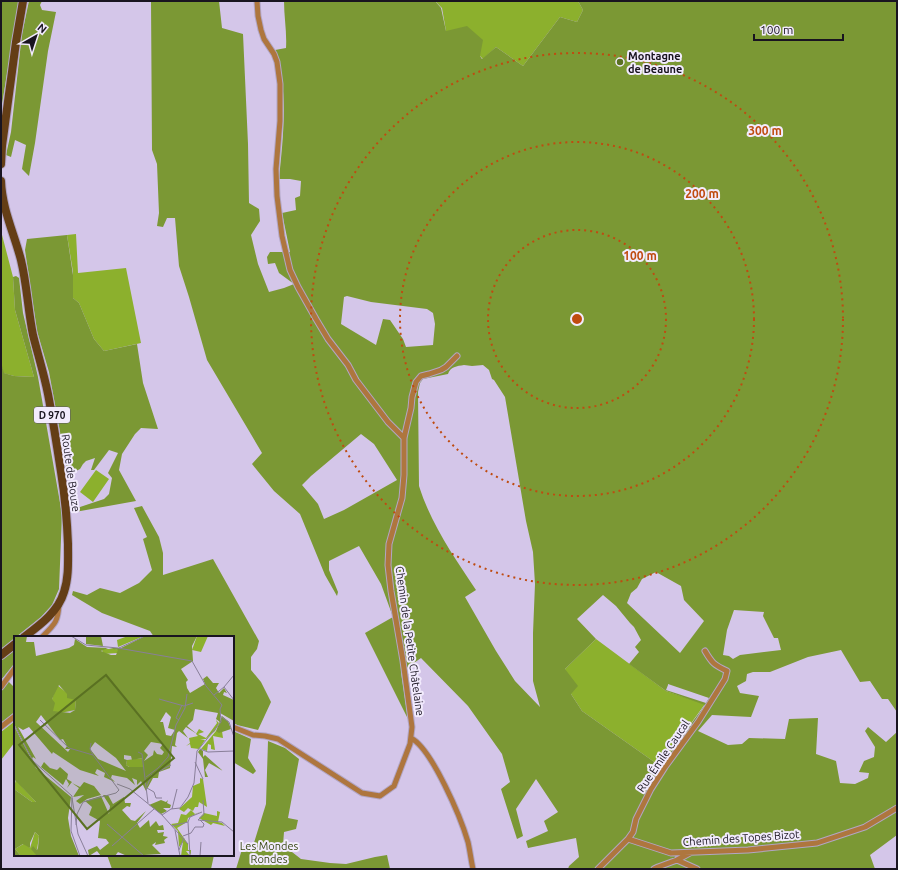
<svg xmlns="http://www.w3.org/2000/svg" width="898" height="870" viewBox="0 0 898 870" font-family="Ubuntu,sans-serif">
<rect width="100%" height="100%" fill="#d4c6e9"/>
<!-- green -->
<path fill="#8cb02d" d="M 435,1 L 578,1 L 583,10 L 577,22 L 560,17 L 523,66 L 496,47 L 483,59 L 480,56 L 446,31 L 442,8 Z
M 1,231 L 13,277 L 15,310 L 34,377 L 14,376 L 3,373 L 1,362 Z
M 76,234 L 78,273 L 126,268 L 141,343 L 104,351 L 94,339 L 79,303 L 73,298 L 73,272 L 67,235 Z
M 96,470 L 109,479 L 93,502 L 80,492 Z
M 596,639 L 666,691 L 705,704 L 660,766 L 582,711 L 571,694 L 565,669 Z
M 15,721 L 15,742 L 1,760 L 1,732 Z"/>
<!-- forest -->
<path fill="#7b9834" fill-rule="evenodd" d="M 1,1 L 21,1 L 13,38 L 1,110 Z
M 29,1 L 42,1 L 40,5 L 42,10 L 56,12 L 48,51 L 35,143 L 29,176 L 22,169 L 26,145 L 15,140 L 11,157 L 6,155 L 11,132 L 22,34 Z
M 151,1 L 219,1 L 222,28 L 243,34 L 248,144 L 249,203 L 259,209 L 260,221 L 251,235 L 258,264 L 269,292 L 284,288 L 294,284 L 279,273 L 275,263 L 268,264 L 267,257 L 270,252 L 290,252 L 282,213 L 296,210 L 295,198 L 300,196 L 301,181 L 290,179 L 279,179 C 283,139 289,89 275,50 L 286,48 C 287,32 284,17 284,1 L 435,1 L 441,8 L 446,31 L 467,26 L 483,40 L 480,56 L 482,59 L 496,47 L 523,66 L 560,17 L 577,22 L 583,10 L 578,1 L 897,1 L 897,712 L 888,699 L 882,699 L 870,681 L 860,682 L 841,650 L 808,657 L 770,672 L 753,672 L 747,674 L 746,681 L 737,686 L 740,693 L 759,696 L 751,717 L 712,715 L 698,731 L 728,745 L 742,744 L 749,738 L 785,739 L 789,719 L 818,718 L 816,754 L 836,761 L 840,783 L 855,784 L 868,778 L 869,773 L 859,772 L 864,761 L 874,757 L 875,747 L 865,731 L 868,727 L 886,742 L 897,732 L 897,835 L 870,855 L 875,869 L 568,869 L 569,866 L 579,857 L 576,838 L 528,848 L 526,841 L 548,831 L 544,821 L 558,812 L 536,779 L 516,809 L 523,836 L 517,839 L 501,789 L 510,782 L 502,754 L 468,706 L 421,658 L 401,672 L 408,719 L 365,633 L 393,617 L 381,584 L 359,546 L 329,561 L 329,570 L 338,592 L 337,596 L 325,575 L 300,514 L 274,491 L 252,464 L 262,453 L 207,360 L 189,297 L 179,266 L 175,218 L 167,218 L 163,227 L 157,226 L 159,213 L 157,164 L 152,150 ZM 347,296 L 371,302 L 427,309 L 433,313 L 435,324 L 433,345 L 406,347 L 403,339 L 390,320 L 383,319 L 376,345 L 341,324 L 344,297 ZM 464,365 L 472,366 L 483,365 L 489,370 L 492,379 L 494,380 L 505,397 L 526,521 L 533,552 L 535,584 L 533,633 L 533,681 L 540,707 L 515,681 L 496,651 L 465,597 L 476,590 C 454,557 431,524 419,486 L 418,392 L 420,383 L 423,379 L 448,374 C 450,367 457,366 464,365 ZM 361,434 L 374,444 L 397,480 L 344,510 L 324,519 L 318,504 L 302,485 L 311,476 ZM 656,572 L 681,586 L 684,600 L 704,621 L 680,653 L 627,603 L 631,593 L 637,588 L 642,579 ZM 603,595 L 616,606 L 630,623 L 634,627 L 641,640 L 635,647 L 639,652 L 629,664 L 666,691 L 705,705 L 660,766 L 582,711 L 571,694 L 578,686 L 565,669 L 596,639 L 577,619 ZM 734,610 L 764,612 L 763,616 L 774,638 L 778,638 L 781,650 L 740,655 L 733,659 L 729,656 L 723,655 L 727,630 ZM 668,685 L 668,684 L 709,698 L 706,703 L 666,690 Z
M 67,235 L 73,275 L 73,298 L 79,303 L 94,339 L 104,351 L 137,344 L 143,383 L 158,429 L 141,428 L 135,434 L 122,454 L 119,470 L 136,501 L 75,512 L 74,509 L 104,499 L 109,494 L 112,478 L 108,473 L 118,453 L 109,450 L 94,470 L 91,470 L 95,458 L 86,461 L 83,464 L 80,469 L 68,475 L 49,372 L 37,331 L 25,250 L 27,239 Z
M 16,276 L 19,278 L 23,313 L 38,377 L 62,514 L 59,589 L 52,605 L 41,617 L 16,637 L 15,637 L 15,638 L 1,649 L 1,362 L 4,373 L 14,376 L 34,377 L 15,310 L 13,277 Z
M 142,506 L 159,537 L 163,553 L 163,575 L 213,559 L 259,641 L 257,649 L 251,657 L 251,670 L 261,682 L 271,702 L 258,730 L 237,725 L 233,723 L 233,637 L 154,637 L 150,631 L 102,613 L 72,595 L 73,591 L 87,595 L 100,588 L 120,593 L 139,583 L 152,570 L 143,539 L 147,537 L 134,508 Z
M 15,650 L 15,663 L 1,680 L 1,660 Z
M 8,681 L 15,688 L 15,712 L 1,723 L 1,691 Z
M 233,731 L 251,739 L 248,758 L 256,771 L 253,774 L 233,762 Z
M 268,741 L 285,748 L 299,759 L 288,818 L 298,820 L 296,829 L 284,832 L 283,845 L 301,859 L 330,863 L 346,864 L 375,857 L 387,855 L 390,869 L 236,869 L 243,846 L 253,846 L 266,804 Z
M 107,855 L 214,855 L 211,869 L 112,869 Z"/>
<g fill="none" stroke-linecap="round" stroke-linejoin="round">
<!-- minor casing -->
<g stroke="#b2a6c5" stroke-width="7">
<path id="minor" d="M 257,1 L 258,16 L 261,30 L 264,39 L 274,54 L 277,62 L 280,84 L 280,121 L 276,169 L 277,196 L 282,236 L 290,270 L 298,287 L 316,319 L 328,339 L 348,365 L 356,380 L 388,422 L 404,438
M 42,637 C 55,624 58,622 59,604
M 1,687 L 15,668
M 1,727 L 15,716
M 233,727 L 253,735 L 265,736 L 278,739 L 362,793 L 380,796 L 394,786 L 410,744 L 412,727 L 403,661 L 391,591 L 388,565 L 389,544 L 402,498 L 404,475 L 404,438 L 411,408 L 412,397 L 416,382 L 421,376 L 429,374 L 441,370 L 446,367 L 457,356
M 411,738 C 432,749 461,818 468,842 C 470,851 471,860 473,869
M 628,839 L 671,853 L 748,850 L 817,843 L 865,827 L 897,808
M 677,860 L 697,869
M 598,869 L 628,839 L 633,832 L 636,819 L 651,789 L 665,767 L 698,722 L 725,679 L 727,671 C 714,665 712,663 705,651
M 654,869 L 658,867 L 677,860 L 690,853"/>
</g>
<!-- primary casing -->
<g stroke="#b2a6c5" stroke-width="10">
<path id="primary" d="M 1,164 L 2,146 L 16,42 L 23,1
M 1,181 C 2,209 14,233 21,260 C 27,285 28,310 33,335 C 38,355 44,374 48,394 C 53,420 57,446 61,472 C 65,496 67,519 68,544 C 68,561 69,577 64,592 C 58,612 40,625 24,637
M 1,655 L 15,644"/>
</g>
<!-- minor -->
<use href="#minor" stroke="#ae763e" stroke-width="5"/>
<!-- primary -->
<use href="#primary" stroke="#643e16" stroke-width="8"/>
</g>
<!-- distance rings -->
<g fill="none" stroke="#bf4b10" stroke-width="2" stroke-dasharray="2 4">
<circle cx="577" cy="319" r="89"/>
<circle cx="577" cy="319" r="177"/>
<circle cx="577" cy="319" r="266"/>
</g>
<!-- markers -->
<circle fill="#5a7122" stroke="#f2ebfd" stroke-width="1.5" cx="620" cy="62" r="4"/>
<g text-anchor="middle" stroke-width="4" stroke-linejoin="round" paint-order="stroke">
<!-- shield labels -->
<rect fill="#f2ebfd" stroke="#5a5462" stroke-width="1" x="34" y="407" width="36" height="16" rx="3"/>
<g font-size="10" font-weight="bold" fill="#191420">
<text x="52" y="419">D 970</text>
</g>
<!-- poi labels -->
<g font-size="11" font-weight="bold" fill="#191420" stroke="#f2ebfd" text-anchor="start">
<text x="628" y="60">Montagne<tspan x="628" dy="13">de Beaune</tspan></text>
</g>
<!-- street labels -->
<g font-size="11" fill="#191420" stroke="#f2ebfd">
<text transform="translate(71 473) rotate(82)" y="4">Route de Bouze</text>
<text transform="translate(410 641) rotate(82)" y="4">Chemin de la Petite Châtelaine</text>
<text transform="translate(663 756) rotate(-56)" y="4">Rue Émile Caucal</text>
<text transform="translate(741 838) rotate(-4)" y="4">Chemin des Topes Bizot</text>
</g>
<!-- park labels -->
<g font-size="11" fill="#3a4915" stroke="#f2ebfd">
<text x="269" y="850">Les Mondes<tspan x="269" dy="13">Rondes</tspan></text>
</g>
</g>
<!-- overview -->
<g transform="translate(14 636)">
<rect width="220" height="220" fill="#d4c6e9"/>
<path d="M 114,0 L 130,0 L 104,11 L 103,4 ZM 183,0 L 194,0 L 187,16 L 178,14 ZM 88,13 L 101,13 L 104,14 L 104,17 L 89,18 ZM 43,49 L 62,64 L 61,74 L 41,78 L 39,75 L 38,63 ZM 202,84 L 205,87 L 201,95 L 192,103 L 186,103 L 191,104 L 185,113 L 177,112 L 176,108 L 172,110 L 176,107 L 175,102 L 184,100 L 182,98 L 185,93 L 190,96 L 184,98 L 192,102 L 203,87 ZM 202,95 L 208,95 L 209,102 L 199,100 L 201,114 L 197,113 L 197,109 L 194,108 L 193,115 L 187,113 ZM 129,122 L 129,131 L 117,132 L 112,129 L 113,124 ZM 2,142 L 9,152 L 22,166 L 18,166 L 0,153 ZM 186,142 L 189,143 L 193,171 L 185,166 L 184,171 L 181,171 L 179,175 L 174,172 L 170,176 L 165,173 L 178,161 L 179,150 L 186,147 ZM 177,174 L 181,178 L 186,176 L 174,182 L 173,186 L 163,192 L 174,208 L 174,214 L 177,214 L 177,219 L 175,215 L 172,215 L 176,220 L 167,220 L 169,206 L 165,211 L 164,195 L 157,188 L 164,187 L 167,178 L 172,179 ZM 203,175 L 206,176 L 204,186 L 208,187 L 211,190 L 199,187 L 197,189 L 185,182 L 190,177 L 203,180 ZM 21,196 L 25,200 L 23,214 L 19,211 L 23,220 L 7,220 L 1,213 L 11,207 L 16,212 Z" fill="#8cb02d"/>
<path d="M 0,0 L 13,0 L 12,6 L 20,6 L 22,20 L 55,12 L 60,9 L 61,3 L 73,11 L 94,12 L 87,15 L 97,19 L 102,19 L 104,14 L 95,12 L 107,12 L 131,0 L 183,0 L 178,10 L 179,25 L 167,33 L 174,44 L 172,46 L 173,52 L 176,57 L 191,48 L 189,43 L 193,40 L 199,47 L 205,47 L 202,52 L 205,57 L 210,52 L 213,57 L 210,56 L 209,59 L 220,64 L 220,85 L 206,77 L 206,86 L 202,83 L 204,77 L 181,73 L 179,84 L 173,90 L 183,98 L 172,91 L 169,95 L 174,102 L 165,95 L 163,97 L 161,109 L 163,111 L 158,110 L 156,132 L 145,136 L 144,142 L 139,142 L 132,155 L 127,145 L 123,149 L 123,144 L 118,142 L 121,149 L 113,142 L 98,139 L 97,142 L 101,146 L 90,141 L 91,137 L 83,133 L 81,137 L 85,140 L 66,134 L 39,116 L 38,118 L 15,91 L 9,94 L 4,91 L 22,123 L 19,121 L 18,123 L 0,88 ZM 45,49 L 53,58 L 53,62 L 62,64 L 61,74 L 56,77 L 39,75 L 41,67 L 38,63 ZM 152,76 L 157,81 L 154,92 L 161,94 L 157,100 L 152,99 L 149,86 L 146,86 ZM 27,79 L 46,104 L 49,103 L 53,110 L 51,113 L 56,113 L 54,116 L 22,86 ZM 81,106 L 102,122 L 112,135 L 84,123 L 76,113 ZM 137,106 L 149,108 L 146,112 L 150,116 L 148,119 L 143,118 L 140,114 L 139,119 L 130,125 L 134,119 L 130,115 ZM 110,119 L 117,120 L 118,124 L 128,122 L 129,131 L 115,131 L 112,129 L 113,124 L 110,123 ZM 72,0 L 87,0 L 89,10 L 72,8 ZM 208,80 L 214,85 L 217,93 L 205,97 L 202,95 ZM 0,90 L 22,132 L 57,161 L 54,182 L 57,200 L 65,220 L 23,220 L 17,213 L 19,210 L 23,214 L 24,212 L 25,200 L 21,196 L 16,207 L 16,212 L 9,208 L 1,213 L 7,220 L 0,220 L 0,153 L 18,166 L 22,166 L 0,143 ZM 186,113 L 189,115 L 189,121 L 191,119 L 209,135 L 195,127 L 191,134 L 194,141 L 191,141 L 189,123 L 184,116 ZM 30,126 L 36,132 L 43,134 L 46,131 L 54,138 L 53,143 L 58,146 L 53,152 L 55,148 L 52,143 L 49,149 L 27,131 ZM 70,146 L 80,150 L 87,159 L 73,163 L 66,168 L 62,165 L 70,159 L 59,161 L 65,152 L 58,147 L 66,151 ZM 89,159 L 94,159 L 99,168 L 110,161 L 111,167 L 117,167 L 116,171 L 113,170 L 108,174 L 117,184 L 121,185 L 132,175 L 123,187 L 126,192 L 135,184 L 136,191 L 142,185 L 145,190 L 149,189 L 150,194 L 143,194 L 144,197 L 150,196 L 149,200 L 154,201 L 150,204 L 151,207 L 141,209 L 142,206 L 138,209 L 147,218 L 113,220 L 104,216 L 101,220 L 87,220 L 83,215 L 75,220 L 74,214 L 83,210 L 86,214 L 95,207 L 92,203 L 84,202 L 86,185 L 75,179 L 78,171 L 71,165 L 87,160 L 95,178 L 96,170 ZM 147,164 L 152,166 L 154,164 L 153,167 L 157,169 L 156,172 L 149,172 L 153,175 L 147,178 L 135,169 Z" fill="#7b9834" fill-rule="evenodd"/>
<path fill="none" stroke="#897f99" stroke-width="1" d="M 57,0 L 72,9 L 104,12 L 178,25 L 192,50 L 208,69 L 206,73 L 207,86 L 183,115 L 180,147 L 174,161 L 166,172 L 157,173 L 148,179M 105,12 L 131,0M 220,39 L 210,51 L 220,64M 200,59 L 210,51M 145,63 L 170,70 L 179,67M 206,80 L 215,86 L 220,101M 26,84 L 55,112 L 79,119M 165,84 L 162,82 L 168,69M 0,89 L 19,125 L 58,160 L 57,195 L 66,220M 186,113 L 194,116 L 220,115M 124,116 L 128,118 L 134,167M 181,126 L 189,143M 138,139 L 157,129M 132,141 L 144,132 L 154,121 L 162,89 L 171,72 L 173,58M 103,148 L 116,153 L 148,179 L 174,208M 133,150 L 138,138M 133,152 L 140,156 L 142,162 L 148,162M 58,162 L 64,198 L 74,220M 189,164 L 190,178 L 184,184 L 208,186 L 220,196M 158,173 L 163,153M 93,188 L 130,220M 62,189 L 63,178 L 69,166 L 102,157 L 105,154 L 79,119 L 76,113 L 77,107M 158,190 L 174,186M 161,194 L 166,220M 169,200 L 177,197 L 181,191 L 189,191 L 190,188 L 186,184M 98,210 L 140,173M 165,214 L 170,202M 176,220 L 174,186 L 176,181 L 188,176M 186,220 L 187,206"/>
<path fill="#5a7122" fill-opacity="0.15" stroke="#5a7122" stroke-width="2" d="M 92,39 L 160,122 L 73,193 L 5,109 Z"/>
<rect width="220" height="220" fill="none" stroke="#191420" stroke-width="2"/>
</g>
<circle cx="577" cy="319" r="6" fill="#bf4b10" stroke="#f2ebfd" stroke-width="2"/>
<g font-size="12" text-anchor="middle" font-weight="bold" fill="#bf4b10" stroke="#f2ebfd" stroke-width="4" stroke-linejoin="round" paint-order="stroke">
<text x="765" y="135">300 m</text>
<text x="702" y="198">200 m</text>
<text x="640" y="260">100 m</text>
</g>
<!-- border -->
<rect width="898" height="870" fill="none" stroke="#191420" stroke-width="4"/>
<!-- north arrow -->
<g transform="translate(36 36) rotate(39)" stroke="#f2ebfd" stroke-width="3" paint-order="stroke">
<path d="M0-3L7 15L0 10L-7 15Z" fill="#191420"/>
<text y="-6" font-size="11" font-weight="bold" text-anchor="middle" fill="#191420">N</text>
</g>
<!-- scale -->
<path d="M754 34v6h89v-6" fill="none" stroke="#191420" stroke-width="2"/>
<text x="760" y="34" font-size="12" fill="#191420" stroke="#f2ebfd" stroke-width="3" paint-order="stroke">100 m</text>
</svg>
